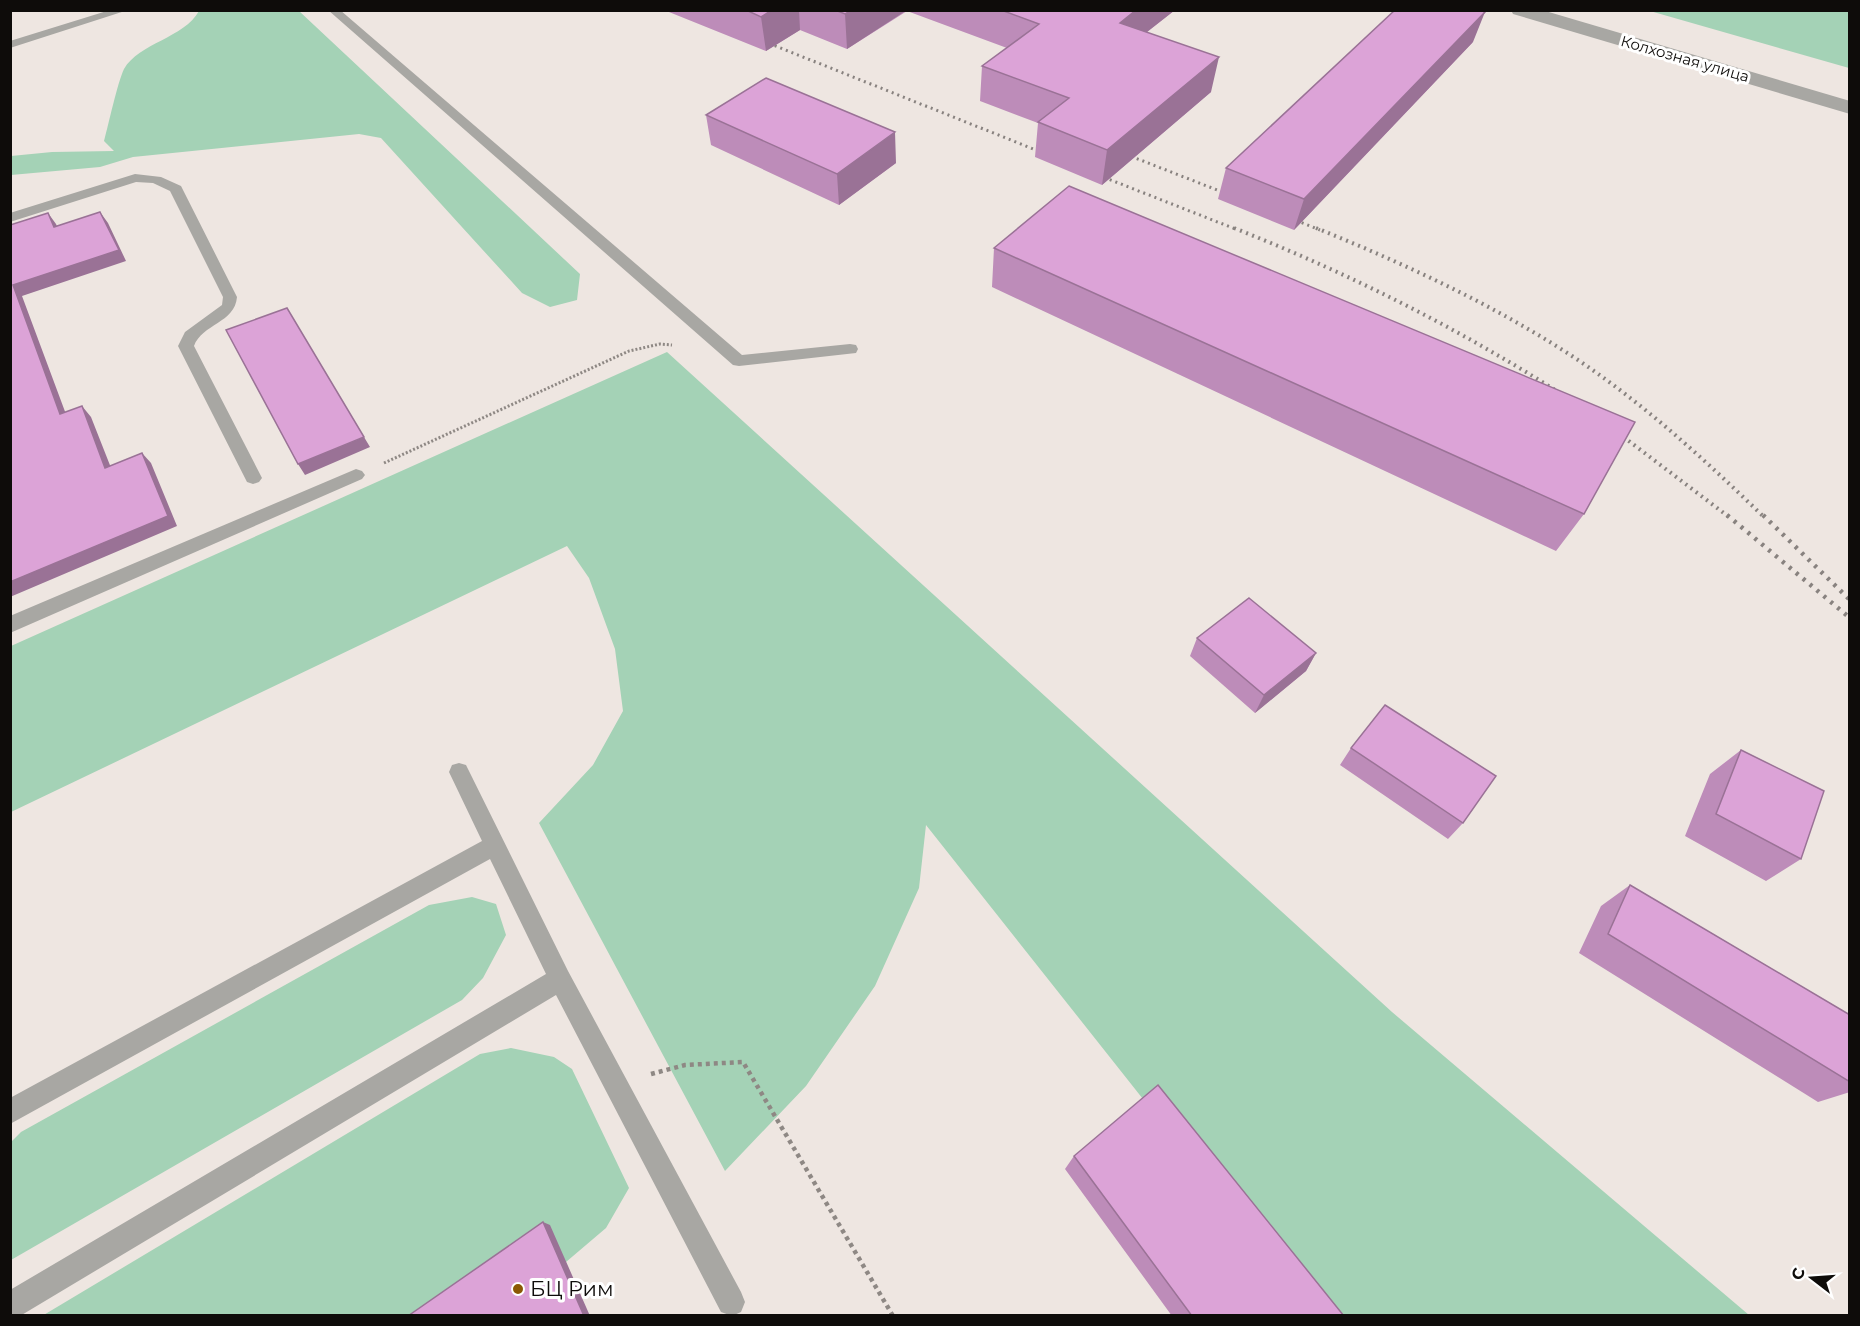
<svg xmlns="http://www.w3.org/2000/svg" width="1860" height="1326" viewBox="0 0 1860 1326" font-family="Montserrat,sans-serif">
<rect width="100%" height="100%" fill="#eee6e1"/>
<!-- green -->
<path fill="#a4d2b6" d="M 199,11 L 299,11 L 580,274 L 577,300 L 550,307 L 522,293 L 381,138 L 359,134 L 133,157 L 100,167 L 11,175 L 11,156 L 52,152 L 114,151 L 104,141 C 109,123 117,84 124,69 C 139,43 184,38 199,11 Z
M 1650,11 L 1849,11 L 1849,68 Z
M 667,352 L 1392,1012 L 1749,1315 L 1314,1315 L 926,825 L 919,888 L 875,986 L 806,1086 L 725,1171 L 539,823 L 593,765 L 623,711 L 615,649 L 589,578 L 567,546 L 11,812 L 11,646 Z
M 472,897 L 496,904 L 506,935 L 483,978 L 462,1000 L 11,1260 L 11,1142 L 21,1132 L 429,905 Z
M 511,1048 L 554,1057 L 572,1069 L 629,1188 L 606,1228 L 566,1262 L 419,1315 L 42,1316 L 480,1054 Z"/>
<g fill="none" stroke-linecap="round" stroke-linejoin="round">
<!-- path-far1 -->
<path stroke="#8e8884" stroke-width="3" stroke-dasharray="2 2" stroke-linecap="butt" d="M 384,463 L 629,351 L 660,344 L 672,345"/>
<!-- path -->
<path stroke="#8e8884" stroke-width="4.5" stroke-dasharray="4 4" stroke-linecap="butt" d="M 651,1074 L 685,1065 L 743,1062 L 893,1316"/>
<!-- service -->
<path fill="#a8a7a3" fill-rule="evenodd" d="M 110,10 L 128,10 L 10,48 L 10,41 Z
M 328,10 L 340,10 L 742,355 L 850,344 L 856,345 L 858,349 L 856,353 L 739,366 L 733,365 Z
M 135,174 L 161,177 L 181,186 L 237,297 C 235,323 202,324 194,346 L 262,478 L 259,482 L 253,484 L 247,482 L 178,346 L 185,332 L 222,305 L 223,297 L 170,191 L 153,183 L 136,182 L 10,222 L 10,213 Z
M 356,469 L 362,471 L 365,475 L 362,479 L 10,633 L 10,616 Z
M 459,763 L 466,765 L 568,971 L 741,1292 L 745,1302 L 741,1312 L 732,1316 L 721,1312 L 556,995 L 20,1316 L 10,1316 L 10,1290 L 546,974 L 490,859 L 10,1124 L 10,1098 L 482,841 L 449,772 L 452,765 Z"/>
<!-- tertiary -->
<path fill="#a8a7a3" fill-rule="evenodd" d="M 1511,10 L 1542,10 L 1850,101 L 1850,114 L 1513,14 Z"/>
<!-- rail-far2 -->
<path stroke="#88827f" stroke-width="3" stroke-dasharray="2 4" stroke-linecap="butt" d="M 758,39 L 1051,156
M 1120,152 L 1235,197
M 1093,173 L 1238,230
M 1285,216 L 1320,230"/>
<!-- rail-far1 -->
<path stroke="#88827f" stroke-width="4" stroke-dasharray="2 4.5" stroke-linecap="butt" d="M 1234,228 C 1350,274 1458,328 1563,395
M 1316,228 C 1405,264 1492,304 1572,356 C 1642,402 1704,459 1764,517
M 1613,429 L 1729,517"/>
<!-- rail -->
<path stroke="#88827f" stroke-width="4.5" stroke-dasharray="3 6" stroke-linecap="butt" d="M 1727,515 L 1850,618
M 1763,515 L 1850,600"/>
</g>
<!-- wall -->
<path fill="#bd8cb9" d="M 664,10 L 1175,10 L 1147,32 L 1211,92 L 1102,185 L 1035,157 L 1038,123 L 980,101 L 982,66 L 1007,48 L 907,11 L 847,49 L 800,30 L 766,51 Z
M 1473,42 L 1294,230 L 1218,199 L 1226,168 Z
M 706,115 L 896,163 L 839,205 L 711,145 Z
M 994,248 L 1584,514 L 1556,551 L 992,287 Z
M 1197,638 L 1316,653 L 1306,671 L 1255,713 L 1190,656 Z
M 1351,748 L 1463,823 L 1448,839 L 1340,765 Z
M 1741,750 L 1801,859 L 1766,881 L 1685,836 L 1710,774 Z
M 1630,885 L 1850,1015 L 1850,1092 L 1818,1102 L 1579,953 L 1601,906 Z
M 1074,1156 L 1344,1316 L 1172,1316 L 1065,1169 Z"/>
<!-- shaded-wall -->
<path fill="#9a7296" d="M 772,10 L 799,10 L 800,30 L 766,51 L 761,17 Z
M 851,10 L 907,10 L 847,49 L 845,14 Z
M 1136,10 L 1175,10 L 1115,57 L 1120,23 Z
M 1485,12 L 1473,42 L 1294,230 L 1304,199 Z
M 1219,57 L 1211,92 L 1102,185 L 1107,150 Z
M 895,132 L 896,163 L 839,205 L 837,174 Z
M 100,212 L 108,223 L 126,261 L 22,296 L 70,425 L 60,414 L 13,285 Z
M 48,213 L 56,224 L 62,238 L 54,227 Z
M 82,406 L 91,417 L 115,478 L 105,468 Z
M 364,437 L 370,447 L 305,475 L 298,464 Z
M 142,453 L 151,463 L 177,526 L 10,597 L 10,582 Z
M 1316,653 L 1306,671 L 1255,713 L 1264,695 Z
M 543,1222 L 550,1225 L 590,1316 L 584,1316 Z"/>
<!-- building -->
<path fill="#dca3d7" stroke="#9a7296" stroke-width="1.5" d="M 746,10 L 772,10 L 761,17 Z
M 835,10 L 851,10 L 845,14 Z
M 1001,10 L 1136,10 L 1120,23 L 1219,57 L 1107,150 L 1038,122 L 1069,98 L 982,66 L 1039,24 Z
M 1395,10 L 1479,10 L 1485,12 L 1304,199 L 1226,168 Z
M 766,78 L 895,132 L 837,174 L 706,115 Z
M 1069,186 L 1635,422 L 1584,514 L 994,248 Z
M 100,212 L 119,250 L 13,285 L 60,414 L 82,406 L 105,468 L 142,453 L 168,516 L 10,582 L 10,225 L 48,213 L 54,227 Z
M 287,308 L 364,437 L 298,464 L 226,330 Z
M 1249,598 L 1316,653 L 1264,695 L 1197,638 Z
M 1385,705 L 1496,776 L 1463,823 L 1351,748 Z
M 1741,750 L 1824,791 L 1801,859 L 1716,814 Z
M 1630,885 L 1850,1015 L 1850,1082 L 1608,934 Z
M 1158,1085 L 1344,1316 L 1192,1316 L 1074,1156 Z
M 543,1222 L 584,1316 L 408,1316 Z"/>
<!-- markers -->
<circle fill="#8b5804" stroke="#fff" stroke-width="2" cx="518" cy="1289" r="6"/>
<g text-anchor="middle" stroke-width="6" stroke-linejoin="round" paint-order="stroke">
<!-- far-street labels -->
<g font-size="15" fill="#0e0c0a" stroke="#fff">
<text transform="translate(1685 59) rotate(16)" y="5">Колхозная улица</text>
</g>
<!-- near-poi labels -->
<g font-size="21" fill="#0e0c0a" stroke="#fff" text-anchor="start">
<text x="530" y="1296">БЦ Рим</text>
</g>
</g>
<!-- border -->
<rect width="1860" height="1326" fill="none" stroke="#0e0c0a" stroke-width="24"/>
<!-- north arrow -->
<g transform="translate(1812 1278) rotate(287)" stroke="#ffffff" stroke-width="4.5" paint-order="stroke">
<path d="M0-4.5L10 22L0 15L-10 22Z" fill="#0e0c0a"/>
<text y="-9" font-size="16" font-weight="bold" text-anchor="middle" fill="#0e0c0a">С</text>
</g>
</svg>
